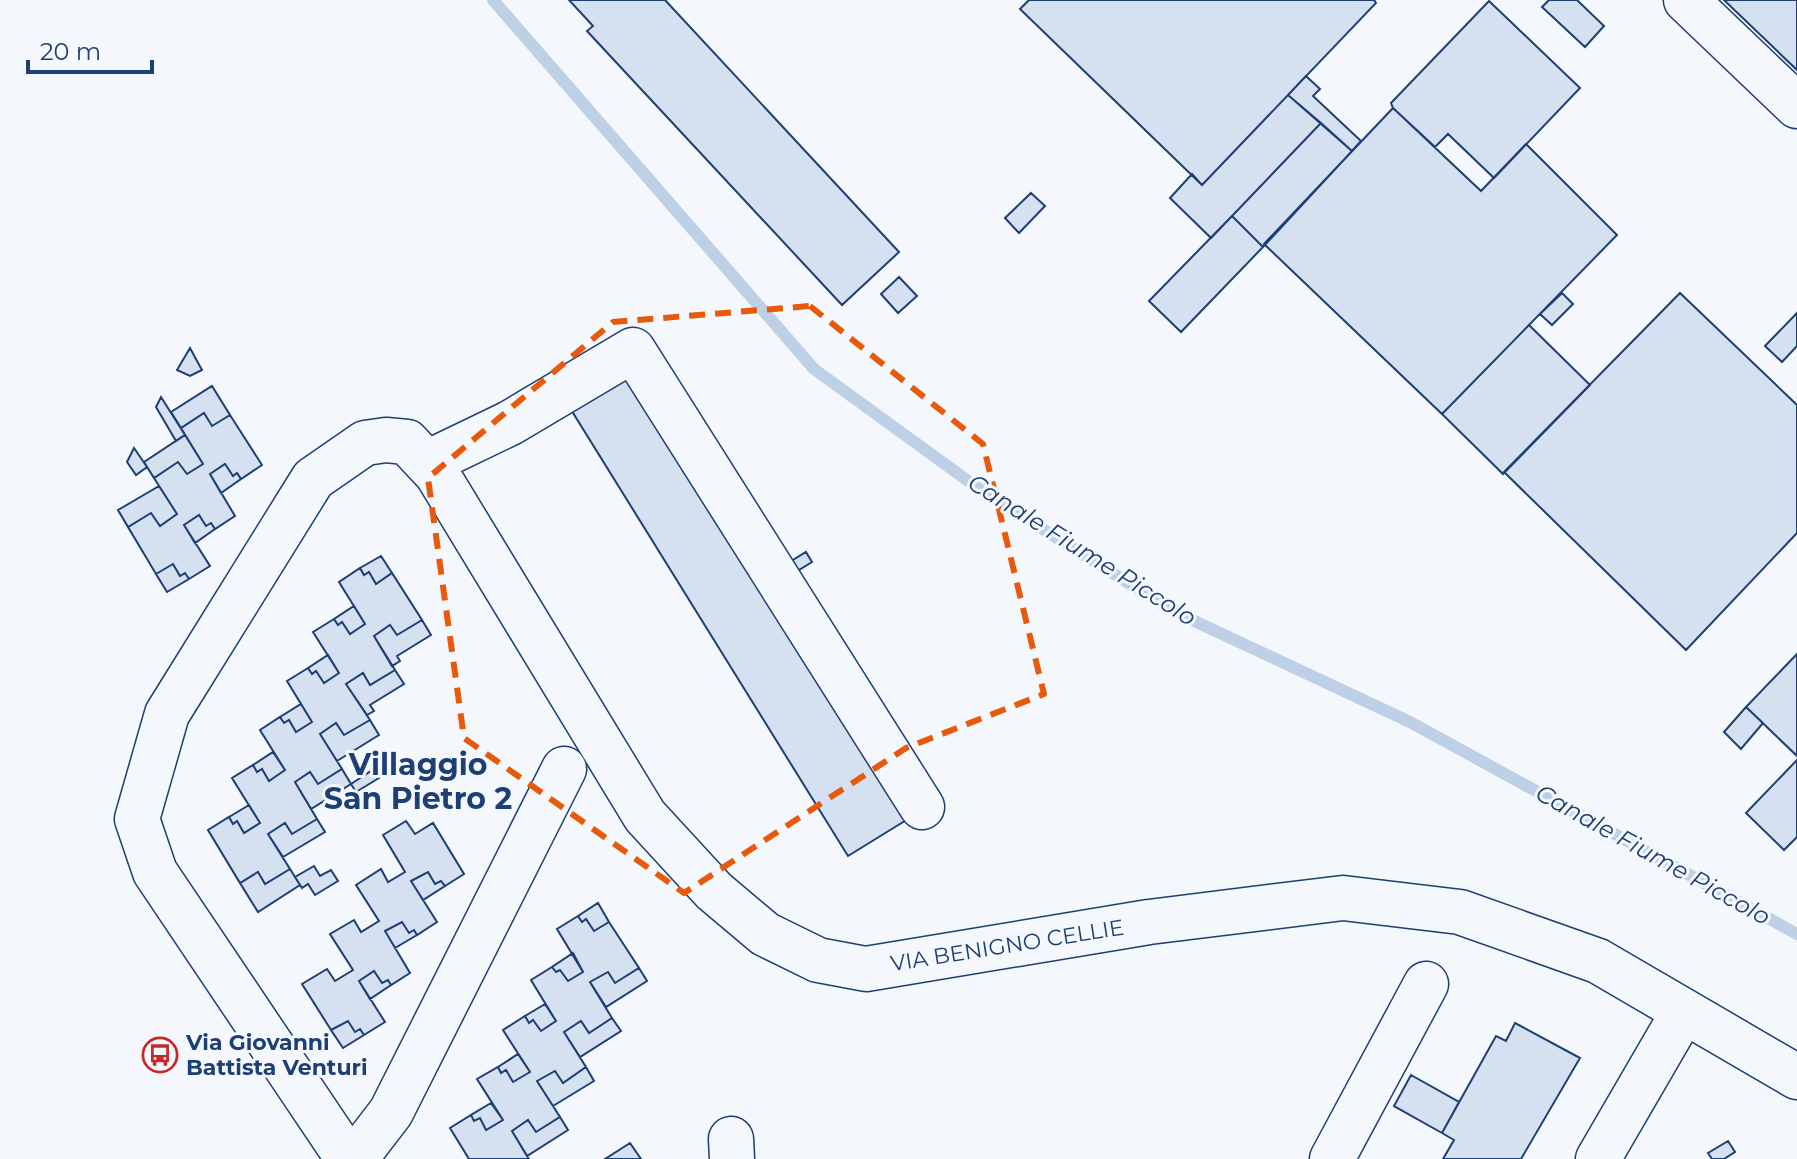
<svg xmlns="http://www.w3.org/2000/svg" width="1797" height="1159" viewBox="0 0 1797 1159" font-family="Montserrat,sans-serif">
<rect width="100%" height="100%" fill="#f4f7fb"/>
<g fill="none" stroke-linecap="round" stroke-linejoin="round">
<!-- stream -->
<path stroke="#bed0e5" stroke-width="12" d="M 493,0 L 814,369 L 982,491 L 1173,611 L 1410,722 L 1797,934"/>
</g>
<!-- building -->
<path fill="#d5e0f0" stroke="#1d3f73" stroke-width="2" d="M 569,0 L 665,0 L 899,252 L 842,305 L 587,31 L 593,26 Z
M 1029,0 L 1374,0 L 1376,3 L 1202,185 L 1020,9 Z
M 1549,0 L 1577,0 L 1604,26 L 1585,47 L 1542,7 Z
M 1724,0 L 1797,0 L 1797,70 Z
M 1489,1 L 1580,88 L 1494,178 L 1448,134 L 1435,147 L 1393,108 L 1391,103 Z
M 1306,76 L 1320,89 L 1313,96 L 1361,141 L 1352,151 L 1288,95 Z
M 1288,95 L 1321,123 L 1211,238 L 1170,198 L 1192,174 L 1202,185 Z
M 1393,108 L 1481,191 L 1526,144 L 1617,235 L 1442,414 L 1264,244 Z
M 1321,123 L 1352,151 L 1263,247 L 1232,216 Z
M 1031,193 L 1045,206 L 1019,233 L 1005,218 Z
M 1232,216 L 1263,247 L 1181,332 L 1149,301 Z
M 899,277 L 917,296 L 898,313 L 881,294 Z
M 1562,293 L 1573,304 L 1552,325 L 1540,314 Z
M 1680,293 L 1797,405 L 1797,533 L 1686,650 L 1504,472 Z
M 1797,313 L 1797,346 L 1782,362 L 1765,346 Z
M 1529,325 L 1590,385 L 1503,474 L 1442,414 Z
M 190,348 L 202,370 L 190,376 L 177,370 Z
M 629,372 L 908,819 L 848,856 L 570,408 Z
M 212,386 L 230,415 L 212,426 L 204,413 L 181,428 L 171,412 Z
M 161,397 L 185,435 L 176,441 L 156,407 Z
M 204,413 L 212,426 L 230,415 L 262,465 L 241,479 L 237,473 L 233,476 L 225,464 L 210,474 L 235,516 L 215,529 L 211,523 L 206,526 L 199,515 L 184,525 L 210,566 L 189,579 L 185,573 L 180,576 L 173,564 L 156,574 L 128,527 L 151,513 L 160,526 L 177,514 L 154,478 L 178,462 L 187,474 L 203,464 L 181,428 Z
M 185,435 L 203,464 L 187,474 L 178,462 L 154,478 L 144,462 Z
M 134,448 L 147,467 L 136,475 L 127,462 Z
M 225,464 L 233,476 L 237,473 L 241,479 L 221,493 L 210,474 Z
M 159,486 L 177,514 L 160,526 L 151,513 L 128,527 L 118,510 Z
M 199,515 L 206,526 L 211,523 L 215,529 L 195,543 L 184,525 Z
M 806,552 L 812,562 L 794,573 L 788,563 Z
M 381,556 L 392,573 L 376,584 L 369,572 L 364,575 L 360,568 Z
M 173,564 L 180,576 L 185,573 L 189,579 L 167,592 L 156,574 Z
M 360,568 L 364,575 L 369,572 L 376,584 L 392,573 L 422,620 L 397,635 L 390,625 L 374,636 L 395,670 L 370,685 L 363,673 L 346,684 L 370,720 L 344,735 L 336,723 L 320,734 L 342,769 L 318,784 L 310,772 L 295,782 L 317,819 L 292,834 L 285,823 L 268,834 L 290,869 L 265,884 L 258,872 L 240,883 L 208,830 L 229,817 L 233,824 L 237,821 L 244,833 L 260,823 L 232,778 L 253,765 L 257,772 L 262,769 L 269,781 L 285,770 L 260,730 L 280,717 L 284,723 L 289,720 L 296,732 L 312,722 L 287,681 L 308,668 L 312,674 L 316,671 L 324,683 L 339,673 L 313,632 L 334,619 L 338,625 L 342,622 L 350,634 L 365,624 L 339,582 Z
M 354,606 L 365,624 L 350,634 L 342,622 L 338,625 L 334,619 Z
M 422,620 L 431,635 L 397,656 L 400,661 L 392,666 L 374,636 L 390,625 L 397,635 Z
M 1797,654 L 1797,756 L 1746,707 Z
M 328,655 L 339,673 L 324,683 L 316,671 L 312,674 L 308,668 Z
M 395,670 L 404,684 L 370,705 L 374,711 L 367,715 L 346,684 L 363,673 L 370,685 Z
M 301,704 L 312,722 L 296,732 L 289,720 L 284,723 L 280,717 Z
M 1746,707 L 1763,723 L 1741,749 L 1724,732 Z
M 370,720 L 379,735 L 337,761 L 320,734 L 336,723 L 344,735 Z
M 273,752 L 285,770 L 269,781 L 262,769 L 257,772 L 253,765 Z
M 1797,760 L 1797,837 L 1784,850 L 1746,813 Z
M 342,769 L 351,784 L 311,809 L 295,782 L 310,772 L 318,784 Z
M 374,769 L 379,778 L 356,792 L 351,784 Z
M 249,805 L 260,823 L 244,833 L 237,821 L 233,824 L 229,817 Z
M 317,819 L 325,832 L 283,857 L 268,834 L 285,823 L 292,834 Z
M 406,821 L 415,834 L 433,823 L 464,874 L 445,886 L 441,881 L 435,884 L 428,872 L 411,881 L 437,922 L 417,935 L 414,930 L 409,933 L 402,922 L 385,931 L 410,973 L 391,985 L 388,980 L 382,983 L 374,971 L 359,981 L 385,1022 L 364,1035 L 360,1029 L 355,1032 L 348,1021 L 331,1030 L 302,984 L 327,969 L 335,981 L 353,970 L 330,934 L 354,920 L 361,932 L 379,921 L 356,885 L 381,869 L 388,882 L 405,872 L 383,835 Z
M 314,866 L 320,876 L 331,870 L 338,881 L 315,895 L 308,884 L 302,888 L 295,877 Z
M 290,869 L 300,885 L 258,912 L 240,883 L 258,872 L 265,884 Z
M 428,872 L 435,884 L 441,881 L 445,886 L 423,900 L 411,881 Z
M 598,903 L 609,922 L 594,931 L 586,919 L 582,922 L 578,916 Z
M 578,916 L 582,922 L 586,919 L 594,931 L 609,922 L 639,968 L 615,983 L 608,972 L 590,982 L 612,1018 L 589,1033 L 581,1021 L 564,1032 L 586,1067 L 563,1083 L 555,1071 L 537,1081 L 560,1117 L 536,1132 L 528,1120 L 512,1131 L 529,1159 L 469,1159 L 450,1128 L 471,1115 L 474,1121 L 480,1118 L 486,1130 L 503,1120 L 477,1079 L 498,1067 L 501,1073 L 506,1070 L 513,1082 L 530,1072 L 503,1030 L 525,1016 L 529,1023 L 533,1020 L 541,1031 L 556,1021 L 531,980 L 552,967 L 556,972 L 560,970 L 568,981 L 583,972 L 557,929 Z
M 402,922 L 409,933 L 414,930 L 417,935 L 395,948 L 385,931 Z
M 573,953 L 583,972 L 568,981 L 560,970 L 556,972 L 552,967 Z
M 639,968 L 647,981 L 606,1007 L 590,982 L 608,972 L 615,983 Z
M 374,971 L 382,983 L 388,980 L 391,985 L 370,999 L 359,981 Z
M 545,1004 L 556,1021 L 541,1031 L 533,1020 L 529,1023 L 525,1016 Z
M 612,1018 L 621,1031 L 580,1057 L 564,1032 L 581,1021 L 589,1033 Z
M 348,1021 L 355,1032 L 360,1029 L 364,1035 L 343,1048 L 331,1030 Z
M 1515,1023 L 1580,1058 L 1521,1159 L 1443,1159 L 1454,1140 L 1442,1133 L 1496,1036 L 1506,1041 Z
M 518,1054 L 530,1072 L 513,1082 L 506,1070 L 501,1073 L 498,1067 Z
M 586,1067 L 594,1081 L 553,1106 L 537,1081 L 555,1071 L 563,1083 Z
M 1411,1075 L 1459,1102 L 1442,1133 L 1394,1106 Z
M 491,1103 L 503,1120 L 486,1130 L 480,1118 L 474,1121 L 471,1115 Z
M 560,1117 L 568,1130 L 527,1156 L 512,1131 L 528,1120 L 536,1132 Z
M 1728,1141 L 1735,1152 L 1724,1159 L 1712,1159 L 1708,1153 Z
M 630,1143 L 641,1159 L 605,1159 Z"/>
<g fill="none" stroke-linecap="round" stroke-linejoin="round">
<!-- minor casing -->
<g stroke="#1d3f73" stroke-width="47">
<path id="minor" d="M 1686,0 L 1797,106
M 427,463 L 510,423 L 633,350 L 922,807
M 731,1139 L 732,1159
M 348,1159 L 155,872 L 137,819 L 167,714 L 313,479 L 365,443 L 386,440 L 407,442 L 437,474 L 645,816 L 714,891 L 765,934 L 818,960 L 866,969 L 1149,922 L 1343,898 L 1460,912 L 1598,961 L 1797,1077
M 355,1159 L 391,1112 L 564,769
M 1332,1159 L 1426,984
M 1598,1159 L 1684,1011"/>
</g>
<!-- minor -->
<use href="#minor" stroke="#f4f7fb" stroke-width="44"/>
</g>
<!-- marked area -->
<path fill="none" stroke="#e8590c" stroke-width="6" stroke-dasharray="16 10" stroke-linejoin="round" d="M 810,306 L 983,444 L 1044,694 L 906,748 L 684,893 L 464,738 L 428,478 L 613,322 Z"/>
<!-- icons -->
<defs>
<g id="bus-ring" transform="scale(1.8)"><circle r="9.5" fill="#f4f7fb" stroke="#c62828" stroke-width="1.5"/><path d="M-5-6H5V4H4V6H2V4H-2V6H-4V4H-5ZM-3.5-4V0h7V-4ZM-3.5 1.2v1.5H-2V1.2ZM2 1.2v1.5H3.5V1.2Z" fill="#c62828"/></g>
</defs>
<g fill-rule="evenodd">
<use href="#bus-ring" x="160" y="1055"/>
</g>
<g text-anchor="middle" stroke-width="6" stroke-linejoin="round" paint-order="stroke">
<!-- street labels -->
<g font-size="22" fill="#1d3f73" stroke="#f4f7fb">
<text transform="translate(1007 945) rotate(-9)" y="8">VIA BENIGNO CELLIE</text>
</g>
<!-- poi labels -->
<g font-size="22" font-weight="bold" fill="#1d3f73" stroke="#f4f7fb" text-anchor="start">
<text x="186" y="1050">Via Giovanni<tspan x="186" dy="25">Battista Venturi</tspan></text>
</g>
<!-- water labels -->
<g font-size="24" font-style="italic" fill="#1d3f73" stroke="#f4f7fb">
<text transform="translate(1082 550) rotate(32)" y="8">Canale Fiume Piccolo</text>
<text transform="translate(1653 855) rotate(29)" y="8">Canale Fiume Piccolo</text>
</g>
<!-- district labels -->
<g font-size="30" font-weight="bold" fill="#1d3f73" stroke="#f4f7fb">
<text x="418" y="775">Villaggio<tspan x="418" dy="34">San Pietro 2</tspan></text>
</g>
</g>
<!-- scale -->
<path d="M28 60v12h124v-12" fill="none" stroke="#1d3f73" stroke-width="4"/>
<text x="40" y="60" font-size="24" fill="#1d3f73" stroke="#f4f7fb" stroke-width="6" paint-order="stroke">20 m</text>
</svg>
